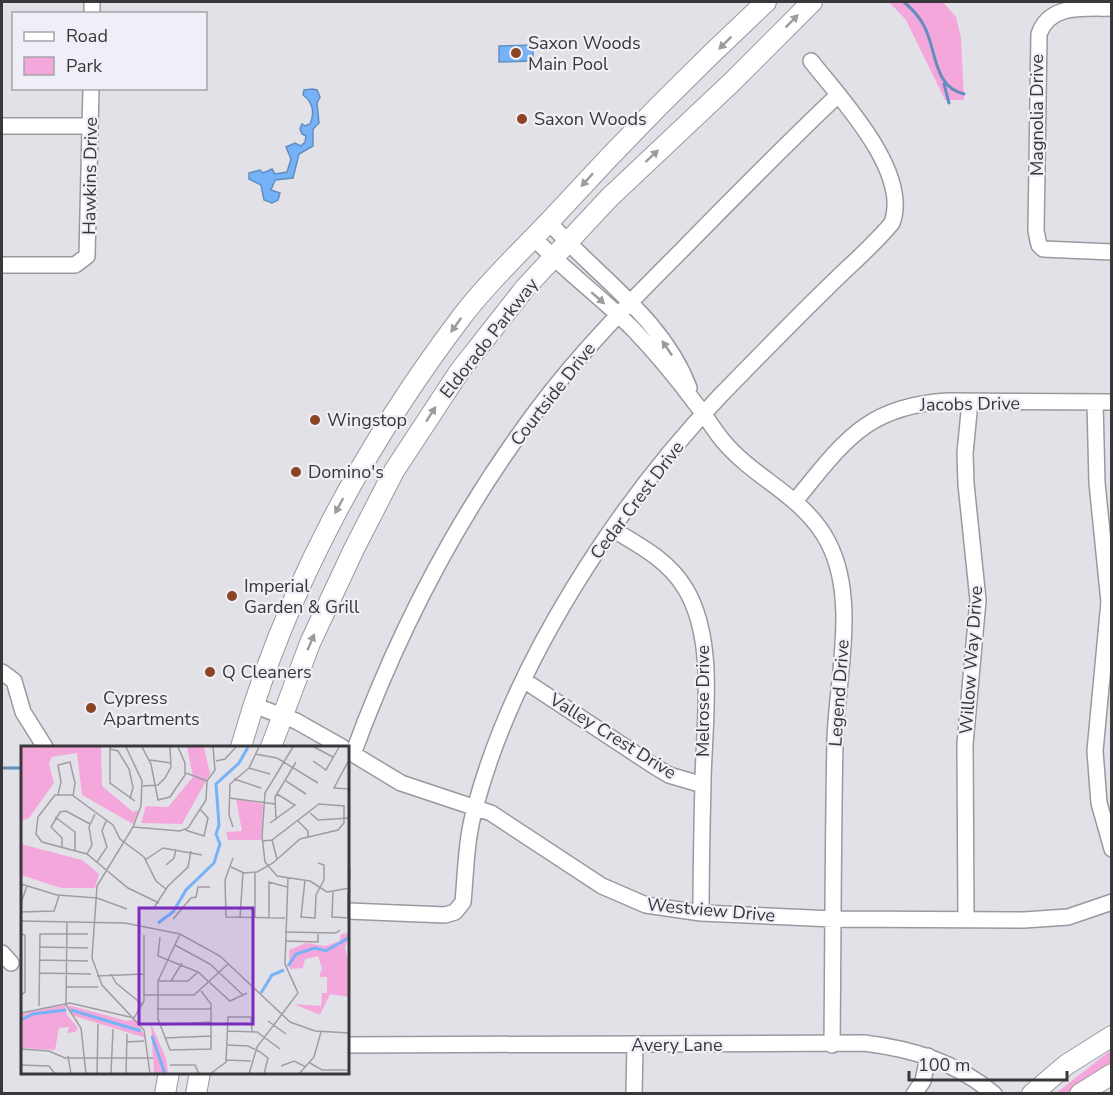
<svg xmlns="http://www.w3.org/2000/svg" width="1113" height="1095" viewBox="0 0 1113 1095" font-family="'Nunito Sans',sans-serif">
<rect width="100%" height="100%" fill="#e3e1e8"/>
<!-- green -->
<path fill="#f4a7db" d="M 889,2 L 943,2 L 956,17 L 961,38 L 964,100 L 945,100 L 906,20 Z
M 1111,1050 L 1111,1068 L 1074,1093 L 1055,1094 Z"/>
<!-- water -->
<path fill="#75b2f8" stroke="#638dbf" stroke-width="1.5" d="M 533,45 L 533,61 L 499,62 L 499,46 Z
M 312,89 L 317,90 L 320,97 L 317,103 L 319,123 L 313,129 L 313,146 L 299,154 L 293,178 L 275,180 L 271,190 L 280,193 L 278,200 L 272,203 L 264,200 L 261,185 L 249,179 L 249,173 L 260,170 L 263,173 L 272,169 L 275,174 L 287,172 L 291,159 L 286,147 L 295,143 L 301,146 L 305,142 L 306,136 L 302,134 L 300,129 L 302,124 L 305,126 L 310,124 C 315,113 313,102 303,95 L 304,90 Z"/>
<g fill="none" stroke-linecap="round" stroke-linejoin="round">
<!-- stream -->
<path stroke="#638dbf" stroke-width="3" d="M 904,2 C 911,8 918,15 923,24 C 937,47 932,87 964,94
M 944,84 L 949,103
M 2,768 L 22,768"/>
<!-- minor casing -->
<g stroke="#9a99a0" stroke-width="18">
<path id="minor" d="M 1112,8 C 1084,9 1050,3 1039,34 L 1036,231 L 1039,245 L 1043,249 L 1112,252
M 92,14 L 92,2
M 2,126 L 90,126
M 548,221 C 595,275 663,318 689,388
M 533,237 C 564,270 601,297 633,329 C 656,353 679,381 699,408 C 708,419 715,432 724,442 C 755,479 805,497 828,542 C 858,599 837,677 835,740 C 833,842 833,944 832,1045
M 2,265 L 75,265 L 87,256 L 91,88
M 1095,402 L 1097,483 L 1109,602 L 1095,751 L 1099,803 L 1112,849
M 795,501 C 844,442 865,406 948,401 L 1112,402
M 612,529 C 639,545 668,560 685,588 C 717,640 704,722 703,781 C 702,825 701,869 701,913
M 2,672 L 14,681 L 23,712 L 45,747
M 525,681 L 654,766 L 669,775 L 703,785
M 253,705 L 296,721 L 342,747
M 348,751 L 401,783 L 491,813 L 602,886 L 646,905 L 701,913 L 833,919 L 1024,920 L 1068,917 L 1112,902
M 353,754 C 398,631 458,515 537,410 C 580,352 632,300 683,249 C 734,197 785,145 838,95
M 348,911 L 445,915 L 455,912 L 463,902 C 466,870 466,839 475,808 C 514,662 616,506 719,397 C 755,360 791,323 828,287 C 849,266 873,246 892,223 C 911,172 840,98 811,61
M 966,920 L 965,744 L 978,600 L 966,484 L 965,453 L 970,402
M 2,953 L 11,963
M 348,1045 L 864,1043 C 913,1049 956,1062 994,1094
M 634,1094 L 635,1045
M 914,1094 L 923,1081 L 928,1056"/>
</g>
<!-- major casing -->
<g stroke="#9a99a0" stroke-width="22">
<path id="major" d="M 241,747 C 285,591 365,444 463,315 C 492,277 528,245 560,210 C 626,138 695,68 766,2
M 271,747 L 310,643 L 354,549 L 394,471 L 459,372 L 525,288 L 609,198 L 732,82 L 812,2
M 165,1094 L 169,1072
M 196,1094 L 200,1072
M 1032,1094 L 1066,1065 L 1112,1036
M 1080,1094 L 1112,1074"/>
</g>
<!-- minor -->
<use href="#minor" stroke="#fff" stroke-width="15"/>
<!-- major -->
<use href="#major" stroke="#fff" stroke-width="20"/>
</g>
<!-- one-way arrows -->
<defs><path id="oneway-solid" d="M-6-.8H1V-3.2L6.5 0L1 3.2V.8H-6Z" transform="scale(1.5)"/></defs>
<g fill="#9c9c9c">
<use href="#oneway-solid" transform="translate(792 21) rotate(-45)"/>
<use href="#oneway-solid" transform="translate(725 43) rotate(135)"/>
<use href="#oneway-solid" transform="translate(652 156) rotate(-43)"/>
<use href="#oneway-solid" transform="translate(587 180) rotate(132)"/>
<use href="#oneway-solid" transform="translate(598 298) rotate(41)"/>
<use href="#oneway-solid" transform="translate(456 325) rotate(126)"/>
<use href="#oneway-solid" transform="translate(667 348) rotate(-124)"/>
<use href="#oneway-solid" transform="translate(431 414) rotate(-57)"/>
<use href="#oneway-solid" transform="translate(339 506) rotate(118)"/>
<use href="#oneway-solid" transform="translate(311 642) rotate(-67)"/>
</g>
<!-- markers -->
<g fill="#8c4422" stroke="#f0eef6" stroke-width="2">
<circle cx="516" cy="53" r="6"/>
<circle cx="522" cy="119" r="6"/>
<circle cx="315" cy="420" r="6"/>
<circle cx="296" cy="472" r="6"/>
<circle cx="232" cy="596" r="6"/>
<circle cx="210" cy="672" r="6"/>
<circle cx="91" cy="708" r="6"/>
</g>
<g text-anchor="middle" stroke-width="4.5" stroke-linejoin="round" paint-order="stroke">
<!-- poi labels -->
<g font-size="18" fill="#38383a" stroke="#f0eef6" text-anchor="start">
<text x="528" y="49">Saxon Woods<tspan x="528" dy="21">Main Pool</tspan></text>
<text x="534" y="125">Saxon Woods</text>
<text x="327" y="426">Wingstop</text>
<text x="308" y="478">Domino's</text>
<text x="244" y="592">Imperial<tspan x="244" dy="21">Garden &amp; Grill</tspan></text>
<text x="222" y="678">Q Cleaners</text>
<text x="103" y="704">Cypress<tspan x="103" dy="21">Apartments</tspan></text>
</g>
<!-- street labels -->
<g font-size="18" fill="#38383a" stroke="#f0eef6">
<text transform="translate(1037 115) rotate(-90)" y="6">Magnolia Drive</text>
<text transform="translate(90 176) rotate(-89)" y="6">Hawkins Drive</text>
<text transform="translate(489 338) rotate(-52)" y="6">Eldorado Parkway</text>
<text transform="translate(553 394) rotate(-52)" y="6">Courtside Drive</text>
<text transform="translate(970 404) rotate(-1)" y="6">Jacobs Drive</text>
<text transform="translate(637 500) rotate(-53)" y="6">Cedar Crest Drive</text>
<text transform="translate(971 660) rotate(-86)" y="6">Willow Way Drive</text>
<text transform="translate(839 693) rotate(-86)" y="6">Legend Drive</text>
<text transform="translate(703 701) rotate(-90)" y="6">Melrose Drive</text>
<text transform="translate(613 736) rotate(32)" y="6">Valley Crest Drive</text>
<text transform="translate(711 910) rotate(5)" y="6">Westview Drive</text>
<text x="677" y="1051">Avery Lane</text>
</g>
</g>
<!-- overview -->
<g transform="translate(21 746)">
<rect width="328" height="328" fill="#e3e1e8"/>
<path d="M 0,1 L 80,1 L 81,40 L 112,66 L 118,64 L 112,78 L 61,49 L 56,7 L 31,11 L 28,18 L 33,37 L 8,72 L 0,75 ZM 166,1 L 183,1 L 189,28 L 161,78 L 120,77 L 125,60 L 147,61 L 172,31 ZM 215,53 L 242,58 L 240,94 L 207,94 L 205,86 L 221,85 ZM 0,98 L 61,114 L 78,128 L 74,142 L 40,142 L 0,129 ZM 328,187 L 324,202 L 328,219 L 328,251 L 309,248 L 299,269 L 273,258 L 300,260 L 301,247 L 306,247 L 306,231 L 298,231 L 301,222 L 297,210 L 284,213 L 282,222 L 269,223 L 268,204 L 285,197 L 304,200 L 319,195 L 320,188 ZM 44,259 L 46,269 L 57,282 L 54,286 L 46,287 L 48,281 L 38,282 L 34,304 L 0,302 L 0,268 ZM 47,259 L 106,275 L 114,273 L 125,292 L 50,269 ZM 130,278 L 145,312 L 147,328 L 133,328 Z" fill="#f4a7db"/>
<path fill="none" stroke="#75b2f8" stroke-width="3" d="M 137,177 L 152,166 L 165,144 L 193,117 L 199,98 L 195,88 L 198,79 L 195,38 L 218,17 L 227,1M 267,220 L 275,208 L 294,202 L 305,205 L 329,191M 240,247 L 251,229 L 263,224M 50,264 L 120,285M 0,274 L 12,268 L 45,264M 131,290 L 144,328"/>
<path fill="none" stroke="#9f9da2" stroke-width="1.5" d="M 89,1 L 89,37 L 114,55M 105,1 L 121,35 L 120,60 L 112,81 L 76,140 L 71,212 L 81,239 L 123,284 L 129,328M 121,1 L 130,18 L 137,54 L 149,51 L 164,29 L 164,17 L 157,1M 272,1 L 244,47 L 241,90 L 244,116 L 256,130 L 289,135 L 306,146 L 329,142M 293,1 L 312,11M 89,3 L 97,5 L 108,23 L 112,41 L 109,53M 234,8 L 256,12 L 297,37M 329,12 L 313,42 L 329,43M 129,14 L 150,17M 195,15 L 204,13 L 215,1M 292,15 L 305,24 L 318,1M 228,22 L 249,28M 165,27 L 186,35M 213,33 L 240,42M 265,35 L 285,48M 122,40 L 137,39 L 144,32 L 150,21 L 149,1M 37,48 L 40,36 L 37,19 L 49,16 L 54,37 L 52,50M 208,52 L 254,58M 289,67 L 297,74 L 329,72M 34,71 L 54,86 L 54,104M 255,74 L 254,51 L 275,16M 277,75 L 287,85 L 287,92M 249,77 L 274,59 L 256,48M 112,81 L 159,85 L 167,82 L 185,54 L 186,35 L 194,24 L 192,1M 212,81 L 208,69 L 209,38 L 228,22 L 238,1M 164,84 L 183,90 L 187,72 L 179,63M 251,94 L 256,113M 41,101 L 41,92 L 30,81 L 39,66 L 45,65 L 69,78M 66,108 L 71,99 L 68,81 L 74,68M 212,112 L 204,134 L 205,171 L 264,172M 124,114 L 142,102 L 181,109M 76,116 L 86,101 L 81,85 L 85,75M 145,119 L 153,112 L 155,103M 210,121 L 223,127 L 236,126 L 252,117 L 279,93 L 317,84 L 323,77 L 323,60 L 298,58 L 251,94 L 241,95M 284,134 L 280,171 L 294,172 L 295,149 L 303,134 L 303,119 L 297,117M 0,138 L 36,149 L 76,152 L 106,163M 328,142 L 329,123M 312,146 L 311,171 L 329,172M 327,147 L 327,172M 0,157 L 6,140M 138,157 L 107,142 L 66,108 L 21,96 L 15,88 L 17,71 L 34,49 L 51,49 L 92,79 L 99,93 L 123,111 L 135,135 L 145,143M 132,163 L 147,140 L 167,121 L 170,105M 0,166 L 33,165 L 38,150M 219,172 L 222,126M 234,172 L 234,127M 248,172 L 248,136 L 266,141M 152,173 L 170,152 L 175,151 L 177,141 L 189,141M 0,175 L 104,177 L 159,188 L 199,210 L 269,276 L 294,285 L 329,287M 46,176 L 45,259 L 60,282 L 65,328M 264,186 L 315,187 L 319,184M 0,188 L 4,189 L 4,246 L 0,249M 159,188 L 137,235 L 137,273 L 149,304 L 190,303 L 190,258 L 180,245M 139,191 L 137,210 L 177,226 L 209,255 L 226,247M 264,195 L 297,196 L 297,187M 154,199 L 189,218 L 222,249M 18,201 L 67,202M 18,214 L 67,215M 18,227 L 70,228M 90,228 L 95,237 L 122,259M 76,230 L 123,228M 137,235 L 167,235 L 177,226M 150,235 L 161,217M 46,241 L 77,241M 123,249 L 173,249 L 207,218M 18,260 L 19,188 L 67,188M 136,263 L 190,263M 0,267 L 49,257 L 113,272 L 123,255 L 123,189M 247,275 L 265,288M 139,279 L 190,276M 206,285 L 236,286 L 259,303M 144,292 L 190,290M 105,296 L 123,295M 205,299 L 227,300 L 239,306 L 247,312 L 243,328M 0,303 L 28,305 L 44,312 L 132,312M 47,310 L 50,328M 205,314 L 230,315M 289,317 L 301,324 L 329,324M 0,319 L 28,320 L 34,328M 149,319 L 174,319 L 178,328M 260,320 L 273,315 L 285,321M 76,328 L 77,278M 90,328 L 92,283M 105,328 L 106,288M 189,328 L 205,316 L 207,271 L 230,271 L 231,285M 228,328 L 236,301 L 277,247 L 264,218 L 267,132M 278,328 L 293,311 L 300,286"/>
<path fill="#7b2cbf" fill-opacity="0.15" stroke="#7b2cbf" stroke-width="3" d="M 118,162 L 232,162 L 232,278 L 118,278 Z"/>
<rect width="328" height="328" fill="none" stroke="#38383a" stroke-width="3"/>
</g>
<!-- border -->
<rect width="1113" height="1095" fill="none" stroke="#38383a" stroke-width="6"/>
<!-- legend -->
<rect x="12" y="12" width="195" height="78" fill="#f0eef6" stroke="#a6a5ab" stroke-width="1.5"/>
<rect x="24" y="32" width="30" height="9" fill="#ffffff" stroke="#a6a5ab" stroke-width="1.5"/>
<text x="66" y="42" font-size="18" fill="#38383a">Road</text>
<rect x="24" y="57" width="30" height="18" fill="#f4a7db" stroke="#a6a5ab" stroke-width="1.5"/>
<text x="66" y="72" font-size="18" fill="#38383a">Park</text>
<!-- scale -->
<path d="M909 1071v9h158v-9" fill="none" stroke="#38383a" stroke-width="3"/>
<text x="918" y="1071" font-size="18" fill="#38383a" stroke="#f0eef6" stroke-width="4.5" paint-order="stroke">100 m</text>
</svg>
